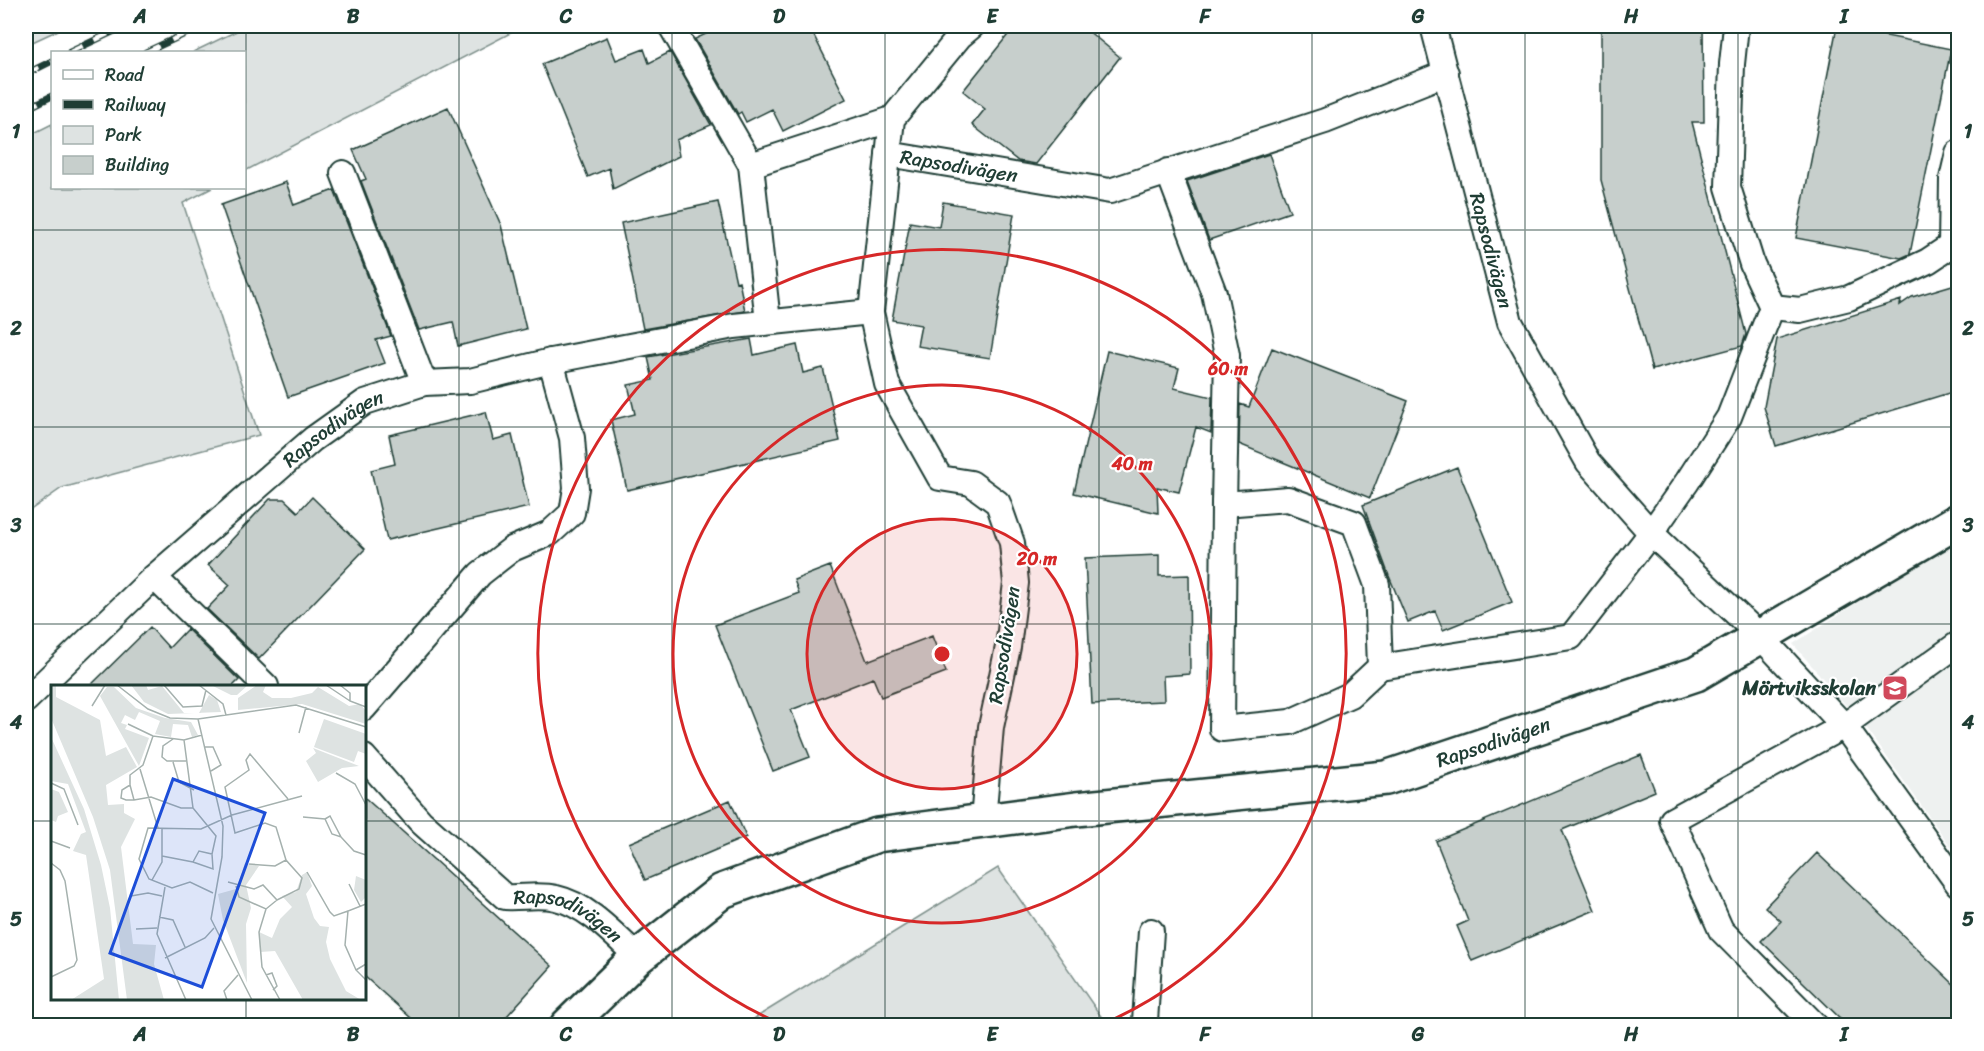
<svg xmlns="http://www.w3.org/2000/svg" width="1984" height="1051" viewBox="0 0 1984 1051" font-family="Sriracha,sans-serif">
<rect width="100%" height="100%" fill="#fff"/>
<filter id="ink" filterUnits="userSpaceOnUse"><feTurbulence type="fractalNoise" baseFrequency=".0167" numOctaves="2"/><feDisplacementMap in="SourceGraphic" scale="12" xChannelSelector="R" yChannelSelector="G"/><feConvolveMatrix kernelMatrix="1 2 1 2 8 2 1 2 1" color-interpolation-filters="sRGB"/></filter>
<g filter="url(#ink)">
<!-- built -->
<path fill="#eef1f0" d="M 1958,538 L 1958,857 L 1869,732 L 1793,644 Z"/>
<!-- green -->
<path fill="#dee3e2" stroke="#7e908b" stroke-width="1.5" d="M 26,26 L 67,26 L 26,45 Z
M 247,26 L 524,26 L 245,171 L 244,52 L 193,52 Z
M 52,124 L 52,188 L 212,188 L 183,203 L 259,435 L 62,488 L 26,513 L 26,137 Z
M 998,868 L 1107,1025 L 746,1025 L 755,1018 Z"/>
<!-- building -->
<path fill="#c7cfcc" stroke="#1f3d34" stroke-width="1.5" d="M 723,26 L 809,26 L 846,99 L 783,131 L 772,109 L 746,122 L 741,112 L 738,114 L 695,39 Z
M 1015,26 L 1082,26 L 1120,57 L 1036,164 L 1018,161 L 972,125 L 985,109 L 963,91 Z
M 1601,26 L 1703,26 L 1704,122 L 1692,122 L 1746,334 L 1742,346 L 1652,370 L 1601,180 Z
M 1837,26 L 1951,49 L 1910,254 L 1901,258 L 1796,238 Z
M 607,37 L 616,60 L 644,49 L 649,63 L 670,52 L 711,125 L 676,140 L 679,156 L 613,189 L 609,168 L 588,177 L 542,64 Z
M 448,107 L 501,225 L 526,329 L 458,346 L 453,322 L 419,330 L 361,181 L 366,179 L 353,150 Z
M 1269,154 L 1290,212 L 1209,240 L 1187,181 Z
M 286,182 L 294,205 L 334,190 L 391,336 L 376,340 L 385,363 L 288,397 L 221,205 Z
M 718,202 L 736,282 L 739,281 L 745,311 L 643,329 L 621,223 Z
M 943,202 L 1014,214 L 990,358 L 917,346 L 921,325 L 892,320 L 910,222 L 939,227 Z
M 1959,283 L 1959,390 L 1776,446 L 1764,407 L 1777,339 L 1901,300 L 1900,305 L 1912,297 Z
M 751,339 L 754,355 L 797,345 L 803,373 L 823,368 L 840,441 L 627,490 L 611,420 L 635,414 L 628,385 L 653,380 L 648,357 Z
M 1272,348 L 1408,401 L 1370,498 L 1239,444 L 1240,404 L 1249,407 Z
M 1107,351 L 1179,368 L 1174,388 L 1212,397 L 1211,433 L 1196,427 L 1179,492 L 1157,487 L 1158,513 L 1074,493 Z
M 486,412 L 493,440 L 512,435 L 529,507 L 387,540 L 371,470 L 395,464 L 389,435 Z
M 1457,467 L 1512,602 L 1443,630 L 1435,611 L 1408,622 L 1389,576 L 1363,505 Z
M 312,497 L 365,549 L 259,659 L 207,609 L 230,585 L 208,565 L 270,499 L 284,499 L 298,512 Z
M 1159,555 L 1159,576 L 1189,575 L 1190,674 L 1163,676 L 1164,701 L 1092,704 L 1085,558 Z
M 830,566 L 867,661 L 932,636 L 946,672 L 881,697 L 873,678 L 791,710 L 810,757 L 773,771 L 715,625 L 799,593 L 794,580 Z
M 150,627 L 169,648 L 187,629 L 239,680 L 232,687 L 89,687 Z
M 1641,755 L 1655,791 L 1562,830 L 1595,910 L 1472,961 L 1457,926 L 1468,921 L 1436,841 Z
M 364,797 L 552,966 L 498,1026 L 420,1026 L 364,976 Z
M 730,800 L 746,837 L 645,880 L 629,843 Z
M 1817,853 L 1959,989 L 1959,1026 L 1848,1026 L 1761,941 L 1781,921 L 1765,907 Z"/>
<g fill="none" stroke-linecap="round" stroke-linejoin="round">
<!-- lane casing -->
<g stroke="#1f3d34" stroke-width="28">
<g id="lane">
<path d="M 671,26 L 751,165 L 768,322"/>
<path d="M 972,26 L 960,36 L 892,119 L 871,312 L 887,384 L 940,478 L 971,483 L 998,503 L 1012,543 L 1016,583 L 1008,647 L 991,727 L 983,821"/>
<path id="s1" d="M 1433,26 L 1510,322 L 1588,462 L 1651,533 L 1760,636 L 1844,726 L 1958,884"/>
<path d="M 1736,26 L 1732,64 L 1728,187 L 1752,264 L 1772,307 L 1800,310 L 1849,298 L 1928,261 L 1958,241"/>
<path id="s2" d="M 888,154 L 1110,191 L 1325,121 L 1446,73"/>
<path d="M 751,165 L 892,119"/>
<path d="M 1168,171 L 1214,293 L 1227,355 L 1224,504"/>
<path d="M 343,173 L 424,383"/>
<path d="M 1951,246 L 1952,179 L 1958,153"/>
<path d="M 154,577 L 266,686"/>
<path d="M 1380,667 L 1350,695 L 1290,722 L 1222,729 L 1224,504 L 1288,499 L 1354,523 L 1377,585 L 1380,667 L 1571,637 L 1651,533 L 1687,482 L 1729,417 L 1772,307"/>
<path id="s3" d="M 26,700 L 154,577 L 313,439 L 365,402 L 424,383 L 470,381 L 551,361 L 734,326 L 871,312"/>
<path d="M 364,708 L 480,574 L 512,549 L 550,533 L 572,513 L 576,488 L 572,438 L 551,361"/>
<path id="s4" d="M 364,757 L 421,822 L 505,897 C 521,898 540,894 556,898 C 588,905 615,936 638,957"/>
<path d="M 1147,1026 L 1145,1021 L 1151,931"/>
<path d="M 1816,1026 L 1721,930 L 1672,820 L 1844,726 L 1958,644"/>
</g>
</g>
<!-- street casing -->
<g stroke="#1f3d34" stroke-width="38">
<g id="street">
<path id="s5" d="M 567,1026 L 638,957 L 722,891 L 877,835 L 1076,809 L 1386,778 L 1696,674 L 1958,521"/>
</g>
</g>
<!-- lane -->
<use href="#lane" stroke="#fff" stroke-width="24"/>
<!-- street -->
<use href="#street" stroke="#fff" stroke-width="33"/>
<!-- rail casing -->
<g stroke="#1f3d34" stroke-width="7">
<path id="rail" d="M 70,52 L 125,26
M 146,52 L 202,26
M 26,74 L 52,61
M 26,109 L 52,96"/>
</g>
<!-- rail -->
<use href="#rail" stroke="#fff" stroke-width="4.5" stroke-dasharray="14" stroke-linecap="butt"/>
</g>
</g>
<!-- grid -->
<path fill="none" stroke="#1f3d34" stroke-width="1.5" stroke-opacity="0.55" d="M 246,26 L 246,686M 459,26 L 459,1026M 672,26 L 672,1026M 885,26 L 885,1026M 1099,26 L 1099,1026M 1312,26 L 1312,1026M 1525,26 L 1525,1026M 1738,26 L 1738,1026M 26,230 L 1958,230M 26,427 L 1958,427M 26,624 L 1958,624M 26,821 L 52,821M 364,821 L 1958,821M 246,998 L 246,1026"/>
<!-- distance rings -->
<circle cx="942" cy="654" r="135" fill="#d62828" fill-opacity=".12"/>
<g fill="none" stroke="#d62828" stroke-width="3">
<circle cx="942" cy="654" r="135"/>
<circle cx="942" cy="654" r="269"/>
<path d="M781 1024A404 404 0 1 1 1103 1024"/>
</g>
<!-- icons -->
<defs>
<g id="school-square" transform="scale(1.35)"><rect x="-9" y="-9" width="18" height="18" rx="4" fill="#d1495b" stroke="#fff"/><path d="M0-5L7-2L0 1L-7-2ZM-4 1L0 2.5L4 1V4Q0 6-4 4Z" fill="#fff"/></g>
</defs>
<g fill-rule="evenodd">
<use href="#school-square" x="1895" y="688"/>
</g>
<g text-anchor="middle" stroke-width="4.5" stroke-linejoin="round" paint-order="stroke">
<!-- street labels -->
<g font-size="20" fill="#1f3d34" stroke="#fff">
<text dy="7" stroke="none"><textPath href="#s2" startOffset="72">Rapsodivägen</textPath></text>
<text dy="7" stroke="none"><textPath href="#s1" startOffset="232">Rapsodivägen</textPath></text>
<text dy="7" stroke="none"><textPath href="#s3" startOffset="411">Rapsodivägen</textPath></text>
<text transform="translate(1004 645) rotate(-81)" y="7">Rapsodivägen</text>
<text dy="7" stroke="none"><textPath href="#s5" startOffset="996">Rapsodivägen</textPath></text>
<text dy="7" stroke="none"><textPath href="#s4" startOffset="267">Rapsodivägen</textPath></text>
</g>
<!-- poi labels -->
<g font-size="20" font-weight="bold" fill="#1f3d34" stroke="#fff" text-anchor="end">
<text x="1876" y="695">Mörtviksskolan</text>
</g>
</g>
<!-- overview -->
<g transform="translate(51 685)">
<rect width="315" height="315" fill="#fff"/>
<path d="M 0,0 L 5,0 L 5,12 L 49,35 L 55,71 L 75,62 L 86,82 L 55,100 L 57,120 L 73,119 L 73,128 L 84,134 L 70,162 L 82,259 L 105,260 L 103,279 L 113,315 L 76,315 L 59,185 L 42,132 L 0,33 ZM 80,0 L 95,0 L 97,5 L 111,1 L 133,28 L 148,28 L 158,10 L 166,15 L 170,27 L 117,29 L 93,17 ZM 160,0 L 197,0 L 186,10 L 180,10 ZM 206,0 L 215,0 L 212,7 L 221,13 L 240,13 L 261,8 L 267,2 L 298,21 L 309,19 L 315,26 L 315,39 L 251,19 L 187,25 L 187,13 ZM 56,2 L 63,2 L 85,23 L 114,33 L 140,37 L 147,50 L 141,52 L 137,40 L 122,39 L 120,52 L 104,49 L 109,36 L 88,27 L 84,35 L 74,30 L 70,38 L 76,40 L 74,44 L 98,53 L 88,81 L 49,11 ZM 273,34 L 315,49 L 315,69 L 307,66 L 303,77 L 263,62 ZM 0,52 L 33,124 L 50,180 L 59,223 L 68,315 L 20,315 L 53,294 L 35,170 L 22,166 L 30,149 L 35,147 L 17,99 L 0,96 ZM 262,63 L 308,81 L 291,83 L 267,97 L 255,76 L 265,68 ZM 0,104 L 8,107 L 17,127 L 7,131 L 5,137 L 0,135 ZM 194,178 L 208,181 L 195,200 L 200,223 L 195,239 L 196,298 L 172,235 L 167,209 L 185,204 ZM 256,187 L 261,201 L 255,209 L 263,233 L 269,241 L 278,242 L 275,257 L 279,274 L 295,306 L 310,315 L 252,315 L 224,266 L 209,267 L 208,247 L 221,253 L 229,234 L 241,222 L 231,211 L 245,207 L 251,190 ZM 305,191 L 315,195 L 315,212 L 310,217 L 303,205 Z" fill="#dee3e2"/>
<path fill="none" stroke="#a5b1ae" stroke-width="1.5" d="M 66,0 L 97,24 L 119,33 L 147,34 L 245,20 L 315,42M 113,0 L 132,22 L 151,21 L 155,5M 148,0 L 172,19 L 175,30M 275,0 L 299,16M 289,0 L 299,8 L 299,16 L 315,22M 41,21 L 54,0M 147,34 L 172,141 L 171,172 L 160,234 L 201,315M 77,39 L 102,51M 248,48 L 255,22M 122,54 L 112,61 L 111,72 L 116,76 L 135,76M 154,62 L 162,62 L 170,80 L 160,86M 122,77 L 128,97 L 143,105M 89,84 L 107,143M 285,88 L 304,99 L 315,120M 0,98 L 13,104 L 27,140M 79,100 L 79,90 L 92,80 L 102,51 L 133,55 L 151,50M 83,115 L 79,100 L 71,105 L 70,113 L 75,115 L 83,115 L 100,112 L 130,123 L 142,123 L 133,55M 142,123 L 165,151 L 161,169 L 148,166 L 142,177 L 162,184 L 161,169M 252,132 L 274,134 L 281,149 L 290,152 L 279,131 L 274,134M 290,152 L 303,166 L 315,170M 0,156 L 19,163M 111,171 L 142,177M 0,178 L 9,185 L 14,196 L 26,275 L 23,281 L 0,292M 198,179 L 224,181 L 235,175M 256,187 L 279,227 L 283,231 L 297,226M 101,195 L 111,177 L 111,144M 177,197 L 203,204 L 212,200 L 226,215 L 248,204 L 251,193 L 235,175 L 225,142 L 214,138 L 184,148 L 174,102 L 198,85 L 195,75 L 199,69 L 237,114M 298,199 L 309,221M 185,201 L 188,212 L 215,224 L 226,215M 114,202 L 106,249 L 135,315M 162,208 L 139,197 L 121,203 L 98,194 L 88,174 L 97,143 L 150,144 L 181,130 L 251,111M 80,211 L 97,208 L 111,211M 215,224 L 208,247 L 211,282 L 229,315M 108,232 L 122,235 L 134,262M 85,244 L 106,243M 114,273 L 154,253 L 163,243M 315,279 L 305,285 L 315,295M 305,285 L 294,260 L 297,226 L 315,219M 215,290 L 221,288 L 226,301 L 222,305M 176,315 L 173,306 L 187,290"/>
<path fill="#1d4ed8" fill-opacity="0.15" stroke="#1d4ed8" stroke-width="3" d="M 122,94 L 214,128 L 151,302 L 59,268 Z"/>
<rect width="315" height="315" fill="none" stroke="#1f3d34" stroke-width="3"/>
</g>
<circle cx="942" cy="654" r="9" fill="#d62828" stroke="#fff" stroke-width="3"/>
<g font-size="18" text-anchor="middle" font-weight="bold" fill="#d62828" stroke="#fff" stroke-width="4.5" stroke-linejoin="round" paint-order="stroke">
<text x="1228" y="375">60 m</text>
<text x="1132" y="470">40 m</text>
<text x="1037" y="565">20 m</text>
</g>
<!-- margin -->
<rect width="1984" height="1051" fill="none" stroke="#fff" stroke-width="66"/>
<!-- legend -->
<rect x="51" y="51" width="195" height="138" fill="#ffffff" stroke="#a5b1ae" stroke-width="1.5"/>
<rect x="63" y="70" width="30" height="9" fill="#ffffff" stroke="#a5b1ae" stroke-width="1.5"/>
<text x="105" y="81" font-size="18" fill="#1f3d34">Road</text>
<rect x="63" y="100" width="30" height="9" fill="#1f3d34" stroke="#a5b1ae" stroke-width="1.5"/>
<text x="105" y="111" font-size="18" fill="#1f3d34">Railway</text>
<rect x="63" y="126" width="30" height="18" fill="#dee3e2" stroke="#a5b1ae" stroke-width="1.5"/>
<text x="105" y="141" font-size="18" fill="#1f3d34">Park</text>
<rect x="63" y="156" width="30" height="18" fill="#c7cfcc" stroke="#a5b1ae" stroke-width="1.5"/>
<text x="105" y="171" font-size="18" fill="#1f3d34">Building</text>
<rect x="33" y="33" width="1918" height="985" fill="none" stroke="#1f3d34" stroke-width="2"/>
<g font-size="20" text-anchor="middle" font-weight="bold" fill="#1f3d34">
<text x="140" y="23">A</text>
<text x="353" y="23">B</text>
<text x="566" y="23">C</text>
<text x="779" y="23">D</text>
<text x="992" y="23">E</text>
<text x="1205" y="23">F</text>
<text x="1418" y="23">G</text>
<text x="1631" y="23">H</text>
<text x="1844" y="23">I</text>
<text x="16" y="138">1</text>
<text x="1968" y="138">1</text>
<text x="16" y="335">2</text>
<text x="1968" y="335">2</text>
<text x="16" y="532">3</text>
<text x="1968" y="532">3</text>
<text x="16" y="729">4</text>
<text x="1968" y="729">4</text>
<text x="16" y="926">5</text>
<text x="1968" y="926">5</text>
<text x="140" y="1041">A</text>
<text x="353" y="1041">B</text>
<text x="566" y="1041">C</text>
<text x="779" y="1041">D</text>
<text x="992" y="1041">E</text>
<text x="1205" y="1041">F</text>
<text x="1418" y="1041">G</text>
<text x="1631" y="1041">H</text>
<text x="1844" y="1041">I</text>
</g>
</svg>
